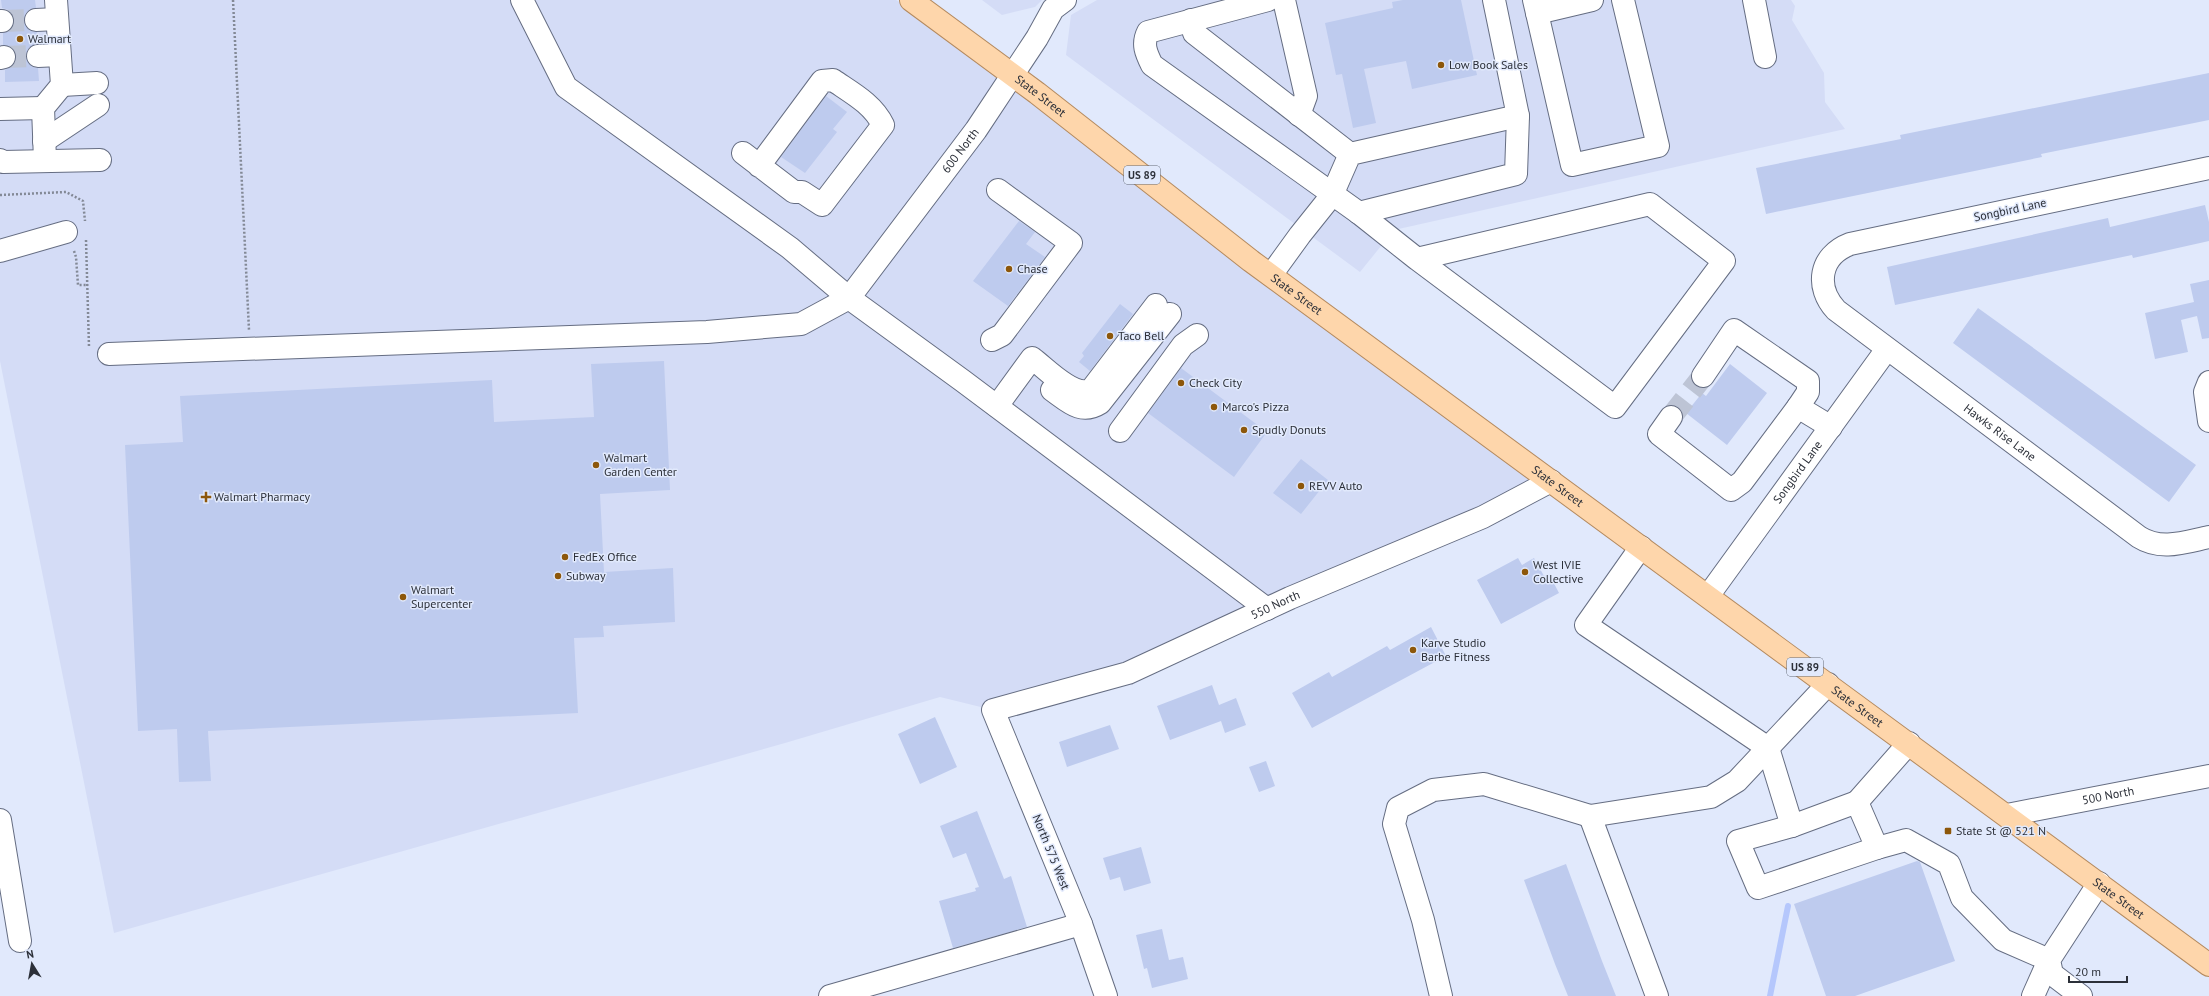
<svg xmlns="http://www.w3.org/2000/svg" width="2209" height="996" viewBox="0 0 2209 996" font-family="'PT Sans',sans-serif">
<rect width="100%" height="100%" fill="#e1e9fc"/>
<!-- built -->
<path fill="#d4dcf6" d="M 0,0 L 896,0 L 1013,76 L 1551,481 L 1128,673 L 993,710 L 940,697 L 785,743 L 114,933 L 0,361 Z
M 982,0 L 1042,0 L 1035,7 L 1002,15 Z
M 1097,0 L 1791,0 L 1795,6 L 1792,20 L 1824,73 L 1825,102 L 1845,129 L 1394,230 L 1360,272 L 1066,55 L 1071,15 Z"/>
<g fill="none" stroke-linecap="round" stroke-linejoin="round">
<!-- stream -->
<path stroke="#b5c7fc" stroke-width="6" d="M 1770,996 L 1788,906"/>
</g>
<!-- building -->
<path fill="#becbee" d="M 1,0 L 35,0 L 36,8 L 30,9 L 25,14 L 24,21 L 30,31 L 37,32 L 37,44 L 27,50 L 26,57 L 32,67 L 38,68 L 39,81 L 5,82 L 5,70 L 13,66 L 16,54 L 13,48 L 3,45 L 3,33 L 13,28 L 14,21 L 9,10 L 2,8 Z
M 1403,0 L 1461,0 L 1477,75 L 1412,89 L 1406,61 L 1364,69 L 1376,123 L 1353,128 L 1342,74 L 1336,75 L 1325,23 L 1393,8 L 1392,2 Z
M 2209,73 L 2209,120 L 2041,154 L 2042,157 L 1766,214 L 1756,168 L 1901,139 L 1900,135 Z
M 826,96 L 847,112 L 833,129 L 837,132 L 805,173 L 781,157 Z
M 2205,205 L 2209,222 L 2209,241 L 2133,258 L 2132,255 L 1895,305 L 1887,267 L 2108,218 L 2110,227 Z
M 1019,221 L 1035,232 L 1026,244 L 1045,257 L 1008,306 L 973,281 Z
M 2209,280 L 2209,338 L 2202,339 L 2197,316 L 2181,320 L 2188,352 L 2155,359 L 2145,313 L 2194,302 L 2190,284 Z
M 1120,304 L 1133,314 L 1090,371 L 1079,362 L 1084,356 L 1082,353 Z
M 1978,308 L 2196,465 L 2169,502 L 1953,343 Z
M 664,361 L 670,490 L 600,494 L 604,572 L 673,568 L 675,622 L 603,626 L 604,637 L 574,638 L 578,713 L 208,731 L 211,781 L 179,782 L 177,729 L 138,731 L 125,445 L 183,442 L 180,396 L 492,380 L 494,422 L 594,417 L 591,364 Z
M 1730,364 L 1767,393 L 1727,445 L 1686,413 L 1702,393 L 1706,396 Z
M 1181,368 L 1267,432 L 1234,477 L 1148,413 Z
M 1301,459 L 1328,480 L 1301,514 L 1273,493 Z
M 1518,558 L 1522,565 L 1534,558 L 1544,576 L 1549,574 L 1559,593 L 1501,624 L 1477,580 Z
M 1431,627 L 1446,656 L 1312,728 L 1292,693 L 1329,672 L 1332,677 L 1387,646 L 1390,650 Z
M 1212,685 L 1219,705 L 1236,698 L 1246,725 L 1225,733 L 1221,721 L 1170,740 L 1157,706 Z
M 935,717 L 957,767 L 920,784 L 898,734 Z
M 1110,725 L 1119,749 L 1067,767 L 1059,742 Z
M 1266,761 L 1275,786 L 1259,792 L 1249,767 Z
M 977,811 L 1004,879 L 1011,876 L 1027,927 L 953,948 L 939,901 L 976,891 L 975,888 L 979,887 L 966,853 L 953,858 L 940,826 Z
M 1141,847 L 1151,883 L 1124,891 L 1120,877 L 1110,880 L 1103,858 Z
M 1917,861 L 1920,862 L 1955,961 L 1855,996 L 1826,996 L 1794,904 Z
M 1566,864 L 1602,961 L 1616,996 L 1568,996 L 1555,964 L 1524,880 Z
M 1162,929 L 1169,960 L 1183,957 L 1188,979 L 1152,988 L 1147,968 L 1144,969 L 1136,935 Z"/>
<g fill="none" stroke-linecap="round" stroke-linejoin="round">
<!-- minor-tunnel -->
<path stroke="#bdc4d5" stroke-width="22" stroke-dasharray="22 11" stroke-linecap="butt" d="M 2,21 L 36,20
M 4,57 L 38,56
M 1671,417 L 1703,376"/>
<!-- minor casing -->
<g stroke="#656d82" stroke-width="24">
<g id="minor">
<path d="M 522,0 L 566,87 L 790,248 L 849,298 L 963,381 L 1267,609"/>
<path d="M 1268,0 L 1148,32 C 1142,44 1146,53 1152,65 L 1359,213 L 1417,259 L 1615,407 L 1724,261 L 1650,204 L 1417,259"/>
<path d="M 1284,0 L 1306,96 L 1299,115"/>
<path d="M 1534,0 L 1572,165 L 1658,146 L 1623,0"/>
<path d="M 1754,0 L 1765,57"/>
<path d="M 1537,13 L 1592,0"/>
<path d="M 36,20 L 57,19"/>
<path d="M 1191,20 L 1194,33 L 1350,154"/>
<path d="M 0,21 L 2,21"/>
<path d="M 38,56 L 59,55"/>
<path d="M 0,58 L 4,57"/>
<path d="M 62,85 L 97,83"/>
<path d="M 0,109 L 43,108"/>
<path d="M 44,141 L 98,105"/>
<path d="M 743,153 L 794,192 L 802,192 L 822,205 L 883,125 C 873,104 852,93 833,80 L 822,81 L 759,166"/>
<path d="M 0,160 L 3,162 L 100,160"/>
<path d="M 45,160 L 43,108 L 62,85 L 56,0"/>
<path id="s1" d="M 2209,168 L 1850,244 C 1819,256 1815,287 1836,310 L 2139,537 C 2161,551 2185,542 2209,537"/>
<path d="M 1359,213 L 1516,174 L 1518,116"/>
<path d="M 0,251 L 66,232"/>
<path d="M 1271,275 L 1300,235 L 1332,195 L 1350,154 L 1518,116 L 1494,0"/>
<path d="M 992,340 L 1002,335 L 1071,243 L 998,190"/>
<path id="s2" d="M 109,354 L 707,332 L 801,324 L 849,298 L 976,130 L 1037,38 L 1053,9 L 1065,0"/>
<path d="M 1703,376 L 1734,330 L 1808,381 L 1808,392 L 1798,407 L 1831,427"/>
<path d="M 2209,382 L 2205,392 L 2209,421"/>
<path d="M 1052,390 C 1069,402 1081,415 1100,403 L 1170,314"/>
<path d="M 997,406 L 1032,358 C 1047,369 1073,398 1091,390 L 1156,305"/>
<path d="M 1671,417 L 1659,434 L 1731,490 L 1742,482 L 1798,407"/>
<path d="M 1120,431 L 1183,345 L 1197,335"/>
<path d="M 1641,547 L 1586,625 L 1768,748 L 1792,826"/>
<path id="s3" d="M 1708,596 L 1887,349"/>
<path d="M 1909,743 L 1857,802 L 1877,848 L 1906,840 L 1949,864 L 1962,898 L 2003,940 L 2049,960 L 2033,996"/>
<path d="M 1857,802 L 1792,826 L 1738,841 L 1758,888 L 1877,848"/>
<path id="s4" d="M 2007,815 L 2209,776"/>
<path d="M 0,820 L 20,941"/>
<path d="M 830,996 L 1081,924"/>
<path id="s5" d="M 1106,996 L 1081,924 L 993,710 L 1128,673 L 1290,598 L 1483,517 L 1551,481"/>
<path d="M 1441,996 L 1423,920 L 1394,824 L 1398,808 L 1433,790 L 1484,784 L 1590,816"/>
<path d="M 1657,996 L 1590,816 L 1711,797 L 1737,781 L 1828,684"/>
<path d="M 2081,996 L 2052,974 L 2049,960 L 2099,883"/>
</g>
</g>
<!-- major casing -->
<g stroke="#b48a5f" stroke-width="24">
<g id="major">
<path id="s6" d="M 911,0 L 1037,93 L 1251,261 L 2209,965"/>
</g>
</g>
<!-- path -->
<path stroke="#838996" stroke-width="2.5" stroke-dasharray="2 2" stroke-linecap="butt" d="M 233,0 L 249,330
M 0,195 L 66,192 L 83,201 L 85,221
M 86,240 L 89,347
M 74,251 L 76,257 L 78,285 L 88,285"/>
<!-- minor -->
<use href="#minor" stroke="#fff" stroke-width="22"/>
<!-- major -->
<use href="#major" stroke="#fed6ab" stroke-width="22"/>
</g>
<!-- markers -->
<g fill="#8d570a" stroke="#e1e9fc" stroke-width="1.5">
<circle cx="20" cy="39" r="4"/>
<circle cx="1441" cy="65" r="4"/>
<circle cx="1009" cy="269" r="4"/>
<circle cx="1110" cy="336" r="4"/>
<circle cx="1181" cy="383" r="4"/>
<circle cx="1214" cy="407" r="4"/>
<circle cx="1244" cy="430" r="4"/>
<circle cx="596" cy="465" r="4"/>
<circle cx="1301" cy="486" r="4"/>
<path d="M204 491h4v4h4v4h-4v4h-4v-4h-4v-4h4z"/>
<circle cx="565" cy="557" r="4"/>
<circle cx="1525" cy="572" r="4"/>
<circle cx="558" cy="576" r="4"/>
<circle cx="403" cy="597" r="4"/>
<circle cx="1413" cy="650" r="4"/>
<rect x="1944" y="827" width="8" height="8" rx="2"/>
</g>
<g text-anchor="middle" stroke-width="3" stroke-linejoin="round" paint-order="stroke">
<!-- shield labels -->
<g fill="#e1e9fc" stroke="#626874" stroke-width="1">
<rect x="1124" y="166" width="36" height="18" rx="3"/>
<rect x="1787" y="658" width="36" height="18" rx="3"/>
</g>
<g font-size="11" font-weight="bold" fill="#2c3039">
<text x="1142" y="179">US 89</text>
<text x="1805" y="671">US 89</text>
</g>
<!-- poi labels -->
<g font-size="12" fill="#2c3039" stroke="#e1e9fc" text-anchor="start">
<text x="28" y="43">Walmart</text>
<text x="1449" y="69">Low Book Sales</text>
<text x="1017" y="273">Chase</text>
<text x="1118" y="340">Taco Bell</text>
<text x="1189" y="387">Check City</text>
<text x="1222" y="411">Marco's Pizza</text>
<text x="1252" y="434">Spudly Donuts</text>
<text x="604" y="462">Walmart<tspan x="604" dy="14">Garden Center</tspan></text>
<text x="1309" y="490">REVV Auto</text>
<text x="214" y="501">Walmart Pharmacy</text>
<text x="573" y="561">FedEx Office</text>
<text x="1533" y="569">West IVIE<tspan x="1533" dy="14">Collective</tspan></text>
<text x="566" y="580">Subway</text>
<text x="411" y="594">Walmart<tspan x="411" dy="14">Supercenter</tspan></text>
<text x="1421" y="647">Karve Studio<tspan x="1421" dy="14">Barbe Fitness</tspan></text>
<text x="1956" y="835">State St @ 521 N</text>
</g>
<!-- street labels -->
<g font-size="12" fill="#2c3039" stroke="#e1e9fc">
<text dy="4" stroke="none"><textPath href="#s6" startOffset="161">State Street</textPath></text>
<text dy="4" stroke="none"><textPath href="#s2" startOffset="932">600 North</textPath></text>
<text transform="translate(2010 210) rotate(-12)" y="4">Songbird Lane</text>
<text dy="4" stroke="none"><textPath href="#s6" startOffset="485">State Street</textPath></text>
<text dy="4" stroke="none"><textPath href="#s1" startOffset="653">Hawks Rise Lane</textPath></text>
<text dy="4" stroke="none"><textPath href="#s3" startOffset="153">Songbird Lane</textPath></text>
<text dy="4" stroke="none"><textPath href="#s6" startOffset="809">State Street</textPath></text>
<text dy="4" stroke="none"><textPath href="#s5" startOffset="610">550 North</textPath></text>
<text dy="4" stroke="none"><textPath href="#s6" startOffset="1181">State Street</textPath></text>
<text dy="4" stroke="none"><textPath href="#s4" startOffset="103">500 North</textPath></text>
<text transform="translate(1051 852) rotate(68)" y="4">North 575 West</text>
<text dy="4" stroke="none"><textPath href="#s6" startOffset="1505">State Street</textPath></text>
</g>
</g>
<!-- north arrow -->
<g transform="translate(32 964) rotate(349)" stroke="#e1e9fc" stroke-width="3" paint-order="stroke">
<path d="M0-3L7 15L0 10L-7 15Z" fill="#2c3039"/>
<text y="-6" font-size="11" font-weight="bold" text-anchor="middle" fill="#2c3039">N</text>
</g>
<!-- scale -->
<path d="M2069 976v6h58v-6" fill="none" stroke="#2c3039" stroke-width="2"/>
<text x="2075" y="976" font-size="12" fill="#2c3039" stroke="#e1e9fc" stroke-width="3" paint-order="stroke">20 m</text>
</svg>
